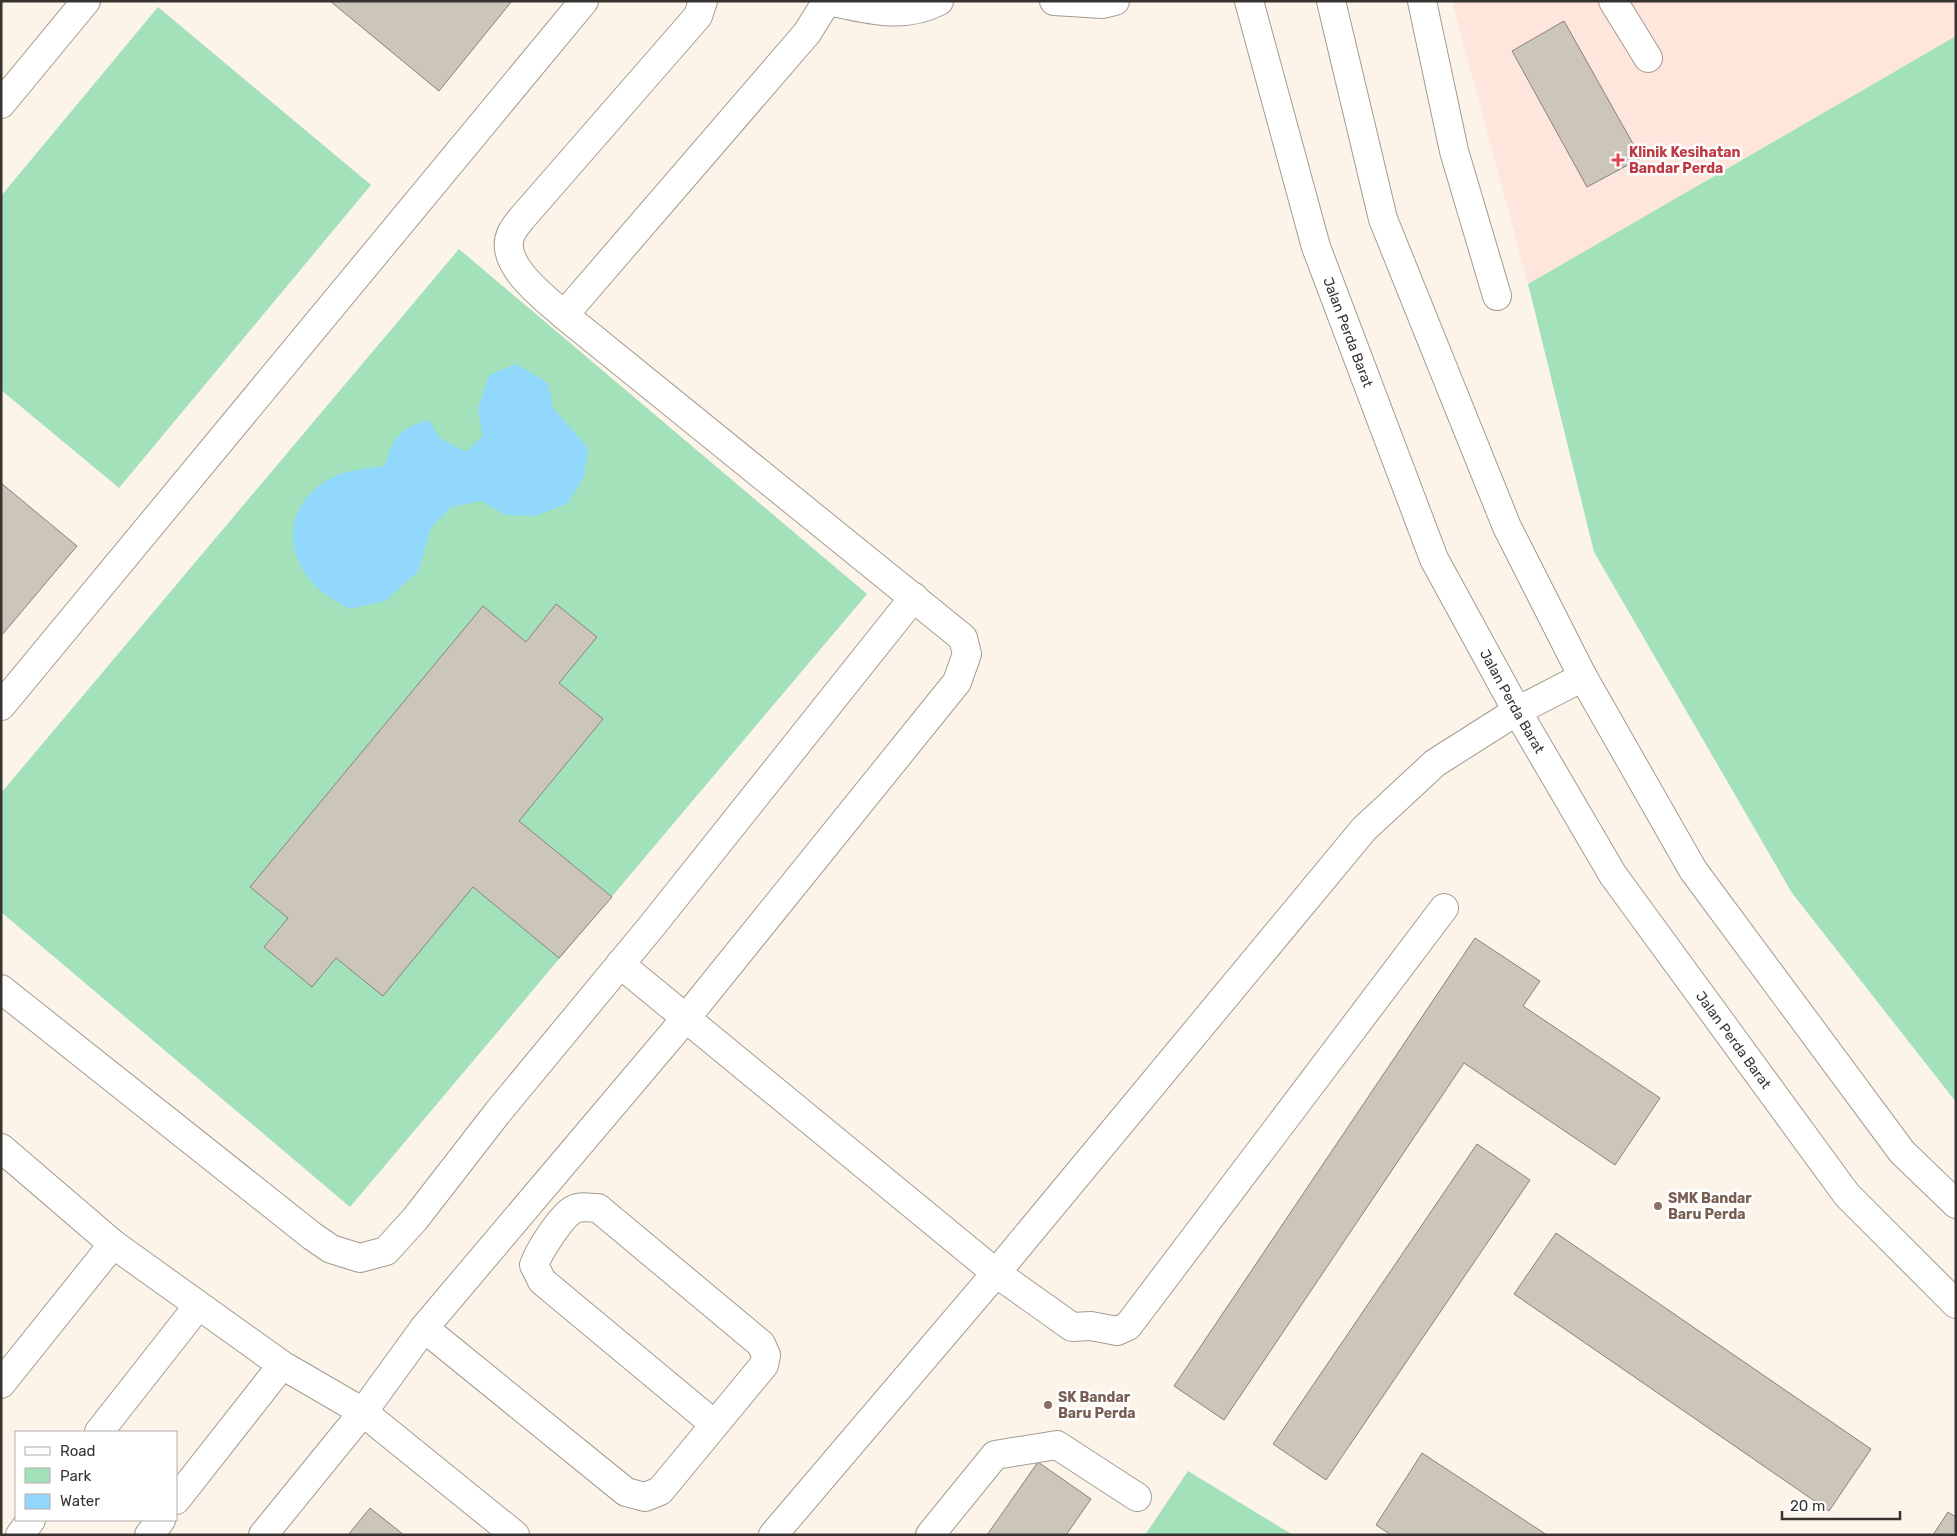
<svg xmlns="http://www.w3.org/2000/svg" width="1957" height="1536" viewBox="0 0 1957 1536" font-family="Rubik,sans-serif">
<rect width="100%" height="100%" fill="#fcf4e9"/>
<!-- medical -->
<path fill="#fee6dc" d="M 1452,1 L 1956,1 L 1956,36 L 1528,284 Z"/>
<!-- green -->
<path fill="#a2e1b9" d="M 158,7 L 371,185 L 119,488 L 1,390 L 1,196 Z
M 1956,36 L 1956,1102 L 1792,893 L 1594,552 L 1528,284 Z
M 459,249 L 867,594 L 350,1207 L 1,912 L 1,793 Z
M 1188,1471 L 1293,1535 L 1145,1535 Z"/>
<!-- water -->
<path fill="#92d8fd" d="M 516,364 L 548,383 L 553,408 L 588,448 L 584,477 L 567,504 L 535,516 L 505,515 L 481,501 L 451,507 L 431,528 L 418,572 L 385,601 L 349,609 C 339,602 326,596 317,588 C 281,551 285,502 333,477 C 347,470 369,468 385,466 C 393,437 400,428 429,420 L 440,438 L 466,452 L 483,436 L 478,409 L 489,375 Z"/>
<!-- building -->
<path fill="#ccc5ba" stroke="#898279" d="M 330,1 L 512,1 L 439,91 Z
M 1564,21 L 1641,158 L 1587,187 L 1512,51 Z
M 1,483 L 77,546 L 1,636 Z
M 556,604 L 597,637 L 559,683 L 603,719 L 519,821 L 612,897 L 559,958 L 473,887 L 383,996 L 336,958 L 312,987 L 264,947 L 288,918 L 250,887 L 483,606 L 526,642 Z
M 1475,938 L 1540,981 L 1523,1006 L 1660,1098 L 1615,1165 L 1464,1063 L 1224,1420 L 1174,1386 Z
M 1477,1144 L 1530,1180 L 1326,1480 L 1273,1444 Z
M 1556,1233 L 1871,1449 L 1829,1511 L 1514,1294 Z
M 1422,1453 L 1547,1535 L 1391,1535 L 1376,1525 Z
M 1038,1462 L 1091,1499 L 1066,1535 L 987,1535 Z
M 370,1508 L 404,1535 L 348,1535 Z
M 1948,1512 L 1956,1517 L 1956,1535 L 1933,1535 Z"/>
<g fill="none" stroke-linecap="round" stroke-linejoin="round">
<!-- minor casing -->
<g stroke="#a39c92" stroke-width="30">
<g id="minor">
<path d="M 829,1 C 867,9 903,20 939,1"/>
<path d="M 1054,1 L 1103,4 L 1115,1"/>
<path id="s1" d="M 1249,1 L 1316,247 L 1434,559 L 1517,711 L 1613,875 L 1847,1195 L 1956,1304"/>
<path d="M 1331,1 L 1383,219 L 1507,527 L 1583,677 L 1693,870 L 1902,1152 L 1956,1204"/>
<path d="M 1422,1 L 1454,151 L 1497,296"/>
<path d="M 1613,1 L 1648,58"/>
<path d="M 1,104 L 86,1"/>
<path d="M 564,315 L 807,33 L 827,1"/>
<path d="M 1,706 L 584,1"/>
<path d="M 620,964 L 996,1273 L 1072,1327 L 1091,1326 L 1117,1331 L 1128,1326 L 1444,908"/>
<path d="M 1,989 L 312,1236 L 331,1249 L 360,1258 L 386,1251 L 415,1219 L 498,1112 L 651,927 L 914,597"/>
<path d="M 1,1148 L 113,1244 L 282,1365 L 363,1412 L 515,1535"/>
<path d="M 424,1328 L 626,1492 L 645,1497 L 660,1491 L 764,1365 L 766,1355 L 761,1344 L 598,1208 C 589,1208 579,1205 571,1211 C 559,1220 539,1251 534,1265 L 542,1281 L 714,1424"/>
<path d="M 1,1384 L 113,1244"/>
<path d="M 99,1432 L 198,1306"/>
<path d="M 176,1500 L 282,1365"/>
<path d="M 20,1535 L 31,1520"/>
<path d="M 149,1535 L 161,1520"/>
<path d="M 263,1535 L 363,1412 L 424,1328 L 686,1018 L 957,682 L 967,654 L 963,638 L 564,315 C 545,298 498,264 511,234 C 513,229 518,223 522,218 L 698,16 L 703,1"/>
<path d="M 773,1535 L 996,1273 L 1364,829 L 1435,763 L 1517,711 L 1583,677"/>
<path d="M 930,1535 L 995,1455 L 1057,1445 L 1137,1497"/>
</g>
</g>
<!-- minor -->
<use href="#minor" stroke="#fff" stroke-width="28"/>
</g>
<!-- markers -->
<path fill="#e0444e" stroke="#fff" stroke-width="2" d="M1615.5 152.5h5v5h5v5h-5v5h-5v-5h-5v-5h5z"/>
<g fill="#8d6e63" stroke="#fff" stroke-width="2">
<circle cx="1658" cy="1206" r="5"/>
<circle cx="1048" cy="1405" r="5"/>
</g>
<g text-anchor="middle" stroke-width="5" stroke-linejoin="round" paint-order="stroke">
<!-- health labels -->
<g font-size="14" font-weight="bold" fill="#be3a42" stroke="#fff" text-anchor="start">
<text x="1629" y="157">Klinik Kesihatan<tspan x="1629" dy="16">Bandar Perda</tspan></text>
</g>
<!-- street labels -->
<g font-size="14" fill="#373430" stroke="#fff">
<text dy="5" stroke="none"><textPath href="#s1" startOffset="346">Jalan Perda Barat</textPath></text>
<text dy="5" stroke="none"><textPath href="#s1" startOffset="751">Jalan Perda Barat</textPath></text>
<text dy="5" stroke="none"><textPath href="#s1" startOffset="1156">Jalan Perda Barat</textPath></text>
</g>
<!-- education labels -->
<g font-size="14" font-weight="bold" fill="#785e54" stroke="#fff" text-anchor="start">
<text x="1668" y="1203">SMK Bandar<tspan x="1668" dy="16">Baru Perda</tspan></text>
<text x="1058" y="1402">SK Bandar<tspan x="1058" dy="16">Baru Perda</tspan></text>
</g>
</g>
<!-- border -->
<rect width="1957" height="1536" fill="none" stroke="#373430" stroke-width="5"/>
<!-- legend -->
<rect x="15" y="1431" width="162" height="90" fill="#ffffff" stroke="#afaeac"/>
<rect x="25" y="1447" width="25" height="8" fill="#ffffff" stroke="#afaeac"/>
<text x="60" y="1456" font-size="15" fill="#373430">Road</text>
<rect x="25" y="1468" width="25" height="15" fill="#a2e1b9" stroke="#afaeac"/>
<text x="60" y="1481" font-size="15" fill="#373430">Park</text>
<rect x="25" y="1494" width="25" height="15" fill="#92d8fd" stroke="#afaeac"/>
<text x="60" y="1506" font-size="15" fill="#373430">Water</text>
<!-- scale -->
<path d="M1782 1511v8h118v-8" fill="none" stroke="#373430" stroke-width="2.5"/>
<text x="1790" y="1511" font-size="15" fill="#373430" stroke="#ffffff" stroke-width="4" paint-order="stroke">20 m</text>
</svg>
